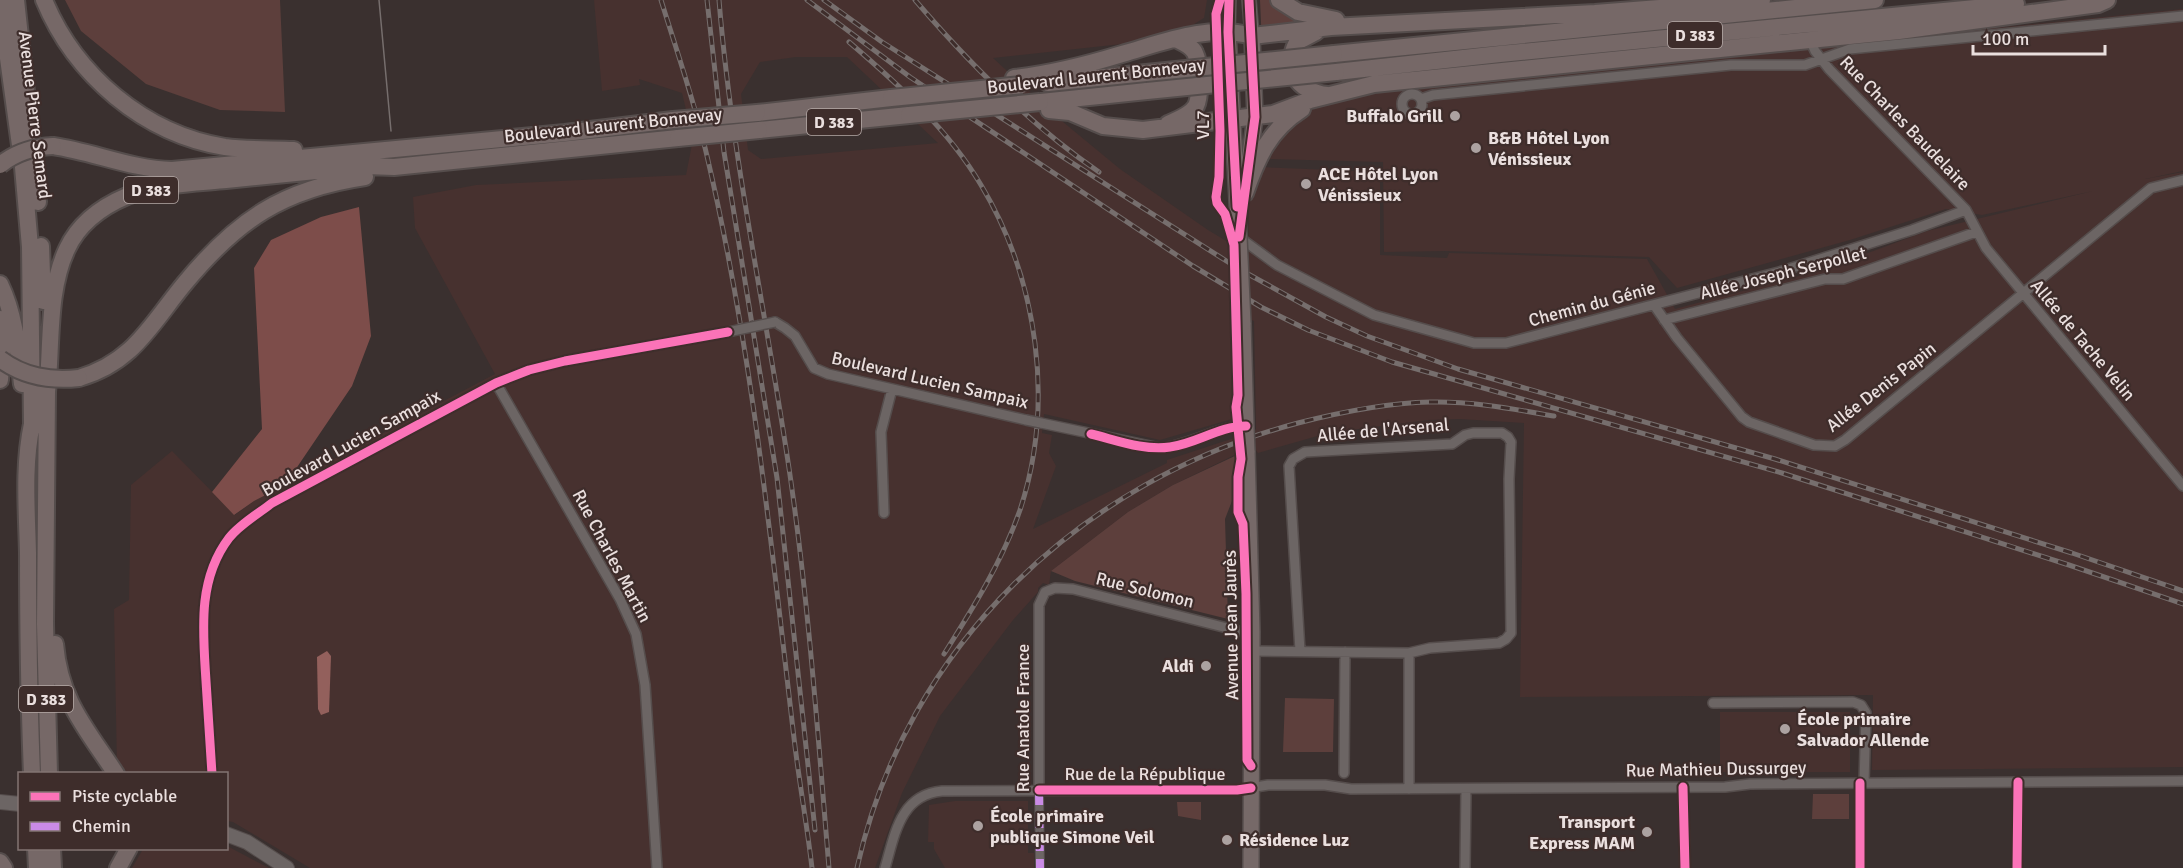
<svg xmlns="http://www.w3.org/2000/svg" width="2183" height="868" viewBox="0 0 2183 868" font-family="Signika,sans-serif">
<rect width="100%" height="100%" fill="#3a302f"/>
<!-- built -->
<path fill="#47312f" fill-rule="evenodd" d="M 594,0 L 1207,0 L 1204,18 L 1191,26 L 1131,43 L 993,58 L 1057,117 L 1120,169 L 1208,230 L 1248,254 L 1249,197 L 1259,167 L 1380,172 L 1380,255 L 1447,258 L 1449,253 L 1647,259 L 1675,309 L 1825,269 L 1927,231 L 2093,191 L 1982,215 L 1946,209 L 1850,240 L 1677,288 L 1649,257 L 1446,251 L 1384,252 L 1383,162 L 1268,159 L 1283,135 L 1303,116 L 1312,110 L 1322,105 L 1406,87 L 2183,9 L 2183,171 L 2145,179 L 2183,172 L 2183,767 L 1872,770 L 1873,695 L 1520,697 L 1524,423 L 1460,419 L 1428,420 L 1328,433 L 1258,453 L 1253,446 L 1173,485 L 1128,512 L 1051,571 L 1049,585 L 1043,583 L 1038,588 L 1038,592 L 1013,620 L 940,716 L 902,793 L 875,868 L 310,868 L 233,822 L 227,821 L 226,774 L 123,773 L 117,767 L 114,609 L 129,600 L 131,485 L 172,451 L 235,515 L 254,501 L 495,374 L 415,228 L 413,197 L 476,185 L 686,175 L 693,139 L 682,93 L 639,79 L 640,85 L 602,91 ZM 796,57 L 847,57 L 938,143 L 761,159 L 748,150 L 741,94 L 760,62 ZM 1236,312 L 1254,321 L 1256,429 L 1252,434 L 1238,439 L 1234,438 L 1167,460 L 1167,463 L 1033,529 L 1056,466 L 1049,453 L 1052,435 L 1042,433 L 1044,414 L 1160,440 L 1232,419 L 1235,412 L 1232,389 L 1232,313 Z
M 1720,712 L 1850,712 L 1850,772 L 1720,772 Z
M 955,801 L 1028,801 L 1028,853 L 1034,853 L 1034,868 L 945,868 L 934,849 L 934,842 L 928,842 L 929,805 Z
M 227,846 L 269,868 L 132,868 L 143,849 L 226,848 Z"/>
<!-- green -->
<path fill="#5d3f3c" d="M 65,0 L 280,0 L 285,112 L 220,110 L 146,84 L 81,31 Z
M 1260,0 L 1272,0 L 1313,23 L 1278,32 L 1262,45 Z
M 1237,455 L 1237,488 L 1225,519 L 1228,619 L 1075,581 L 1051,571 L 1128,512 L 1173,485 Z
M 1285,698 L 1334,699 L 1333,752 L 1283,752 Z
M 1813,794 L 1849,794 L 1849,819 L 1812,819 Z
M 1177,802 L 1201,802 L 1201,820 L 1178,816 Z"/>
<!-- forest -->
<path fill="#7d4d4a" d="M 359,207 L 371,336 L 352,386 L 285,485 L 254,501 L 234,515 L 212,492 L 262,429 L 254,268 L 271,240 L 321,217 Z"/>
<!-- water -->
<path fill="#93605c" d="M 327,651 L 331,656 L 329,712 L 321,715 L 318,709 L 317,657 Z"/>
<g fill="none" stroke-linecap="round" stroke-linejoin="round">
<!-- pedestrian casing -->
<g stroke="#554d4c" stroke-width="10">
<path id="pedestrian" d="M 1039,790 L 1040,868"/>
</g>
<!-- minor casing -->
<g stroke="#554d4c" stroke-width="12">
<path id="minor" d="M 1810,40 L 1815,51 L 1829,69 L 1966,210 L 1986,248 L 2183,486
M1402 104a10 10 0 1 1 20 0a10 10 0 1 1-20 0Z
M 1421,99 L 1433,95 L 1731,65 L 1805,65 L 1850,49 L 2183,16
M 1239,237 L 1277,265 L 1374,315 L 1474,343 L 1506,343 L 1779,272 L 1912,230 L 1966,210
M 1654,305 L 1677,338 L 1742,417 L 1749,422 L 1814,445 L 1835,446 L 1845,440 L 2151,188 L 2183,180
M 1664,320 L 1825,279 L 1843,279 L 1976,232
M 775,322 L 785,328 L 795,336 L 814,368 L 828,374 L 1026,420
M 496,383 L 620,599 L 636,634 L 645,685 L 657,868
M 1041,423 L 1160,448 C 1190,446 1216,426 1246,426
M 884,513 L 881,432 L 892,389
M 1252,651 L 1409,653
M 1300,651 L 1289,466 L 1293,459 L 1305,452 L 1452,444 L 1465,435 L 1473,433 L 1502,433 L 1508,437 L 1511,442 L 1509,479 L 1511,633 L 1506,639 L 1499,643 L 1430,648 L 1409,653 L 1409,789
M 1713,703 L 1853,702 L 1861,705 L 1866,713 L 1864,783
M 1344,773 L 1345,652
M 212,774 C 210,743 208,712 206,681 C 203,632 197,580 229,538 C 240,524 258,514 272,503 L 496,383 L 529,370 L 565,361 L 728,332
M 1683,787 L 1685,868
M 1039,790 L 1039,605 L 1045,592 L 1055,588 L 1073,589 L 1239,631 L 1252,632
M 885,868 C 895,834 900,795 942,791 L 1237,790 L 1268,785 L 1325,785 L 1351,789 L 1725,787 L 1750,784 L 2183,781
M 1465,868 L 1466,789
M 1860,868 L 1860,783
M 2017,868 L 2018,782"/>
</g>
<!-- secondary casing -->
<g stroke="#554d4c" stroke-width="16">
<path id="secondary" d="M 1249,0 L 1252,36
M 1228,32 L 1229,0
M 0,802 L 20,804
M 226,834 L 247,842 L 287,868"/>
</g>
<!-- primary casing -->
<g stroke="#554d4c" stroke-width="18">
<path id="primary" d="M 1228,32 L 1239,237
M 1247,178 L 1255,117 L 1252,36
M 1243,323 L 1246,428
M 1247,451 L 1252,632 L 1251,868"/>
</g>
<!-- trunk casing -->
<g stroke="#554d4c" stroke-width="20">
<path id="trunk" d="M 0,0 L 23,167 L 30,247 L 32,424 C 23,466 27,510 28,553 C 28,626 29,700 32,774
M 16,0 L 38,202
M 44,0 C 75,75 144,134 225,147 C 248,150 271,149 294,150
M 1279,0 L 1298,12 L 1336,20
M 1316,32 L 1297,42 C 1283,70 1297,91 1327,95
M 1334,54 L 1875,0
M 1336,72 L 1500,54 L 2016,4
M 1014,78 C 1051,74 1086,65 1122,54 C 1164,42 1207,24 1252,36 L 1331,27 L 1595,13 L 1762,0
M 1048,83 L 1146,73
M 1041,102 L 1147,91
M 1049,110 L 1070,112 L 1103,126 L 1143,130 L 1273,114 L 1310,100 L 1374,84 L 1899,31 L 2098,4 L 2107,0
M 757,113 L 891,98
M 1168,124 C 1177,120 1191,115 1196,106 C 1201,96 1200,63 1195,53 C 1192,46 1182,42 1176,39
M 759,130 L 909,115
M 53,146 C 94,152 131,169 172,170 L 565,133 L 673,120
M 1245,193 C 1257,158 1269,130 1302,109
M 41,246 L 43,301
M 0,284 C 15,315 18,350 22,384
M 0,319 L 2,352 L 0,380
M 79,378 C 134,362 151,324 185,283 C 237,220 283,189 365,177
M 55,644 C 60,701 86,728 116,774
M 49,774 L 45,624 L 47,392 C 52,346 47,291 67,249 C 79,223 101,207 127,196 C 157,184 194,183 226,180 C 273,175 320,171 366,166 L 394,167 L 678,138
M 36,848 L 37,868
M 52,848 L 53,868
M 0,862 L 4,868
M 118,868 L 129,848"/>
</g>
<!-- pedestrian -->
<use href="#pedestrian" stroke="#6c6564" stroke-width="8"/>
<!-- minor -->
<use href="#minor" stroke="#6c6564" stroke-width="9"/>
<!-- secondary -->
<use href="#secondary" stroke="#6c6564" stroke-width="14"/>
<!-- primary -->
<use href="#primary" stroke="#766968" stroke-width="15"/>
<!-- trunk -->
<use href="#trunk" stroke="#766867" stroke-width="16"/>
<!-- tram -->
<path stroke="#766e6d" stroke-width="1.5" d="M 379,0 L 391,131"/>
<!-- rail casing -->
<g stroke="#766e6d" stroke-width="5">
<path id="rail" d="M 661,0 C 677,52 695,103 707,156 C 752,348 771,543 794,738 C 799,781 807,825 812,868
M 707,0 L 724,152 L 777,478 L 815,830
M 719,0 C 732,160 767,317 790,475 C 809,606 818,737 829,868
M 807,0 L 910,77 L 1193,266 L 1261,307 L 1308,330 L 1392,362 L 1782,473 L 2069,565 L 2183,604
M 824,0 L 882,42 L 1239,269 L 1326,317 L 1367,336 L 1458,369 L 1775,459 L 2072,553 L 2183,591
M 915,0 C 969,63 1030,125 1099,172
M 849,42 C 898,84 948,129 981,185 C 1038,280 1055,404 1020,510 C 1002,562 973,608 944,654
M 857,868 C 906,646 1081,480 1298,423 C 1341,412 1386,403 1430,402 C 1472,401 1513,409 1554,416"/>
</g>
<!-- rail -->
<use href="#rail" stroke="#3e2d2b" stroke-width="3" stroke-dasharray="9" stroke-linecap="butt"/>
<!-- minor-bridge casing -->
<g stroke="#554d4c" stroke-width="12" stroke-linecap="butt">
<path id="minor-bridge" d="M 728,332 L 775,322
M 1026,420 L 1041,423"/>
</g>
<!-- primary-bridge casing -->
<g stroke="#554d4c" stroke-width="18" stroke-linecap="butt">
<path id="primary-bridge" d="M 1239,237 L 1243,323
M 1246,428 L 1247,451"/>
</g>
<!-- trunk-bridge casing -->
<g stroke="#554d4c" stroke-width="20" stroke-linecap="butt">
<path id="trunk-bridge" d="M 1146,73 L 1334,54
M 1147,91 L 1336,72
M 891,98 L 1022,85
M 909,115 L 1040,102
M 673,120 L 757,113
M 678,138 L 759,130
M 0,165 C 16,152 33,147 53,146
M 0,359 C 24,377 50,381 79,378"/>
</g>
<!-- minor-bridge -->
<use href="#minor-bridge" stroke="#6c6564" stroke-width="9"/>
<!-- primary-bridge -->
<use href="#primary-bridge" stroke="#766968" stroke-width="15"/>
<!-- trunk-bridge -->
<use href="#trunk-bridge" stroke="#766867" stroke-width="16"/>
<!-- quiet -->
<path stroke="#ca8be6" stroke-width="8" stroke-dasharray="15 8" stroke-linecap="butt" d="M 1039,790 L 1040,868"/>
<!-- cycleway casing -->
<g stroke="#3e2d2b" stroke-width="13">
<path id="cycleway" d="M 1220,0 L 1216,14 L 1220,131 L 1219,177 L 1216,197 L 1217,203 L 1225,214 L 1234,245 L 1238,395 L 1236,407 L 1241,459 L 1238,477 L 1238,512 L 1243,524 L 1246,594 L 1247,760 L 1251,766
M 1229,0 L 1228,32 L 1237,207
M 1239,237 L 1255,117 L 1249,0
M 1091,434 C 1116,440 1144,451 1170,447 C 1196,444 1219,426 1246,426
M 212,774 C 210,743 208,712 206,681 C 203,632 197,580 229,538 C 240,524 258,514 272,503 L 496,383 L 529,370 L 565,361 L 728,332
M 1683,787 L 1685,868
M 1039,790 L 1237,790 L 1251,788
M 1860,868 L 1860,783
M 2017,868 L 2018,782"/>
</g>
<!-- cycleway -->
<use href="#cycleway" stroke="#fb73b8" stroke-width="9"/>
</g>
<!-- markers -->
<g fill="#aca2a1" stroke="#3e2d2b" stroke-width="2">
<circle cx="1455" cy="116" r="6"/>
<circle cx="1476" cy="148" r="6"/>
<circle cx="1306" cy="184" r="6"/>
<circle cx="1206" cy="666" r="6"/>
<circle cx="1785" cy="729" r="6"/>
<circle cx="978" cy="826" r="6"/>
<circle cx="1647" cy="832" r="6"/>
<circle cx="1227" cy="840" r="6"/>
</g>
<g text-anchor="middle" stroke-width="4.5" stroke-linejoin="round" paint-order="stroke">
<!-- shield labels -->
<g fill="#3e2d2b" stroke="#b6aaa8" stroke-width="1.5">
<rect x="1668" y="22" width="54" height="26" rx="4.5"/>
<rect x="807" y="109" width="54" height="26" rx="4.5"/>
<rect x="124" y="177" width="54" height="26" rx="4.5"/>
<rect x="19" y="686" width="54" height="26" rx="4.5"/>
</g>
<g font-size="16" font-weight="bold" fill="#eadfde">
<text x="1695" y="41">D 383</text>
<text x="834" y="128">D 383</text>
<text x="151" y="196">D 383</text>
<text x="46" y="705">D 383</text>
</g>
<!-- street labels -->
<g font-size="18" fill="#eadfde" stroke="#3e2d2b">
<text transform="translate(1096 76) rotate(-6)" y="6">Boulevard Laurent Bonnevay</text>
<text transform="translate(35 115) rotate(83)" y="6">Avenue Pierre Semard</text>
<text transform="translate(1905 123) rotate(46)" y="6">Rue Charles Baudelaire</text>
<text transform="translate(613 125) rotate(-6)" y="6">Boulevard Laurent Bonnevay</text>
<text transform="translate(1203 125) rotate(-90)" y="6">VL7</text>
<text transform="translate(1783 273) rotate(-14)" y="6">Allée Joseph Serpollet</text>
<text transform="translate(1592 304) rotate(-15)" y="6">Chemin du Génie</text>
<text transform="translate(2083 340) rotate(50)" y="6">Allée de Tache Velin</text>
<text transform="translate(930 380) rotate(13)" y="6">Boulevard Lucien Sampaix</text>
<text transform="translate(1881 387) rotate(-38)" y="6">Allée Denis Papin</text>
<text transform="translate(1383 430) rotate(-5)" y="6">Allée de l'Arsenal</text>
<text transform="translate(351 443) rotate(-29)" y="6">Boulevard Lucien Sampaix</text>
<text transform="translate(612 556) rotate(62)" y="6">Rue Charles Martin</text>
<text transform="translate(1145 590) rotate(14)" y="6">Rue Solomon</text>
<text transform="translate(1231 625) rotate(-91)" y="6">Avenue Jean Jaurès</text>
<text transform="translate(1023 718) rotate(-90)" y="6">Rue Anatole France</text>
<text transform="translate(1716 769) rotate(-1)" y="6">Rue Mathieu Dussurgey</text>
<text x="1145" y="780">Rue de la République</text>
</g>
<!-- poi labels -->
<g font-size="18" font-weight="bold" fill="#eadfde" stroke="#3e2d2b" text-anchor="start">
<text x="1443" y="122" text-anchor="end">Buffalo Grill</text>
<text x="1488" y="144">B&amp;B Hôtel Lyon<tspan x="1488" dy="21">Vénissieux</tspan></text>
<text x="1318" y="180">ACE Hôtel Lyon<tspan x="1318" dy="21">Vénissieux</tspan></text>
<text x="1194" y="672" text-anchor="end">Aldi</text>
<text x="1797" y="725">École primaire<tspan x="1797" dy="21">Salvador Allende</tspan></text>
<text x="990" y="822">École primaire<tspan x="990" dy="21">publique Simone Veil</tspan></text>
<text x="1635" y="828" text-anchor="end">Transport<tspan x="1635" dy="21">Express MAM</tspan></text>
<text x="1239" y="846">Résidence Luz</text>
</g>
</g>
<!-- legend -->
<rect x="18" y="772" width="210" height="78" fill="#3e2d2b" stroke="#837473" stroke-width="1.5"/>
<rect x="30" y="792" width="30" height="9" fill="#fb73b8" stroke="#837473" stroke-width="1.5"/>
<text x="72" y="802" font-size="18" fill="#eadfde">Piste cyclable</text>
<rect x="30" y="822" width="30" height="9" fill="#ca8be6" stroke="#837473" stroke-width="1.5"/>
<text x="72" y="832" font-size="18" fill="#eadfde">Chemin</text>
<!-- scale -->
<path d="M1973 45v9h132v-9" fill="none" stroke="#eadfde" stroke-width="3"/>
<text x="1982" y="45" font-size="18" fill="#eadfde" stroke="#3e2d2b" stroke-width="4.5" paint-order="stroke">100 m</text>
</svg>
